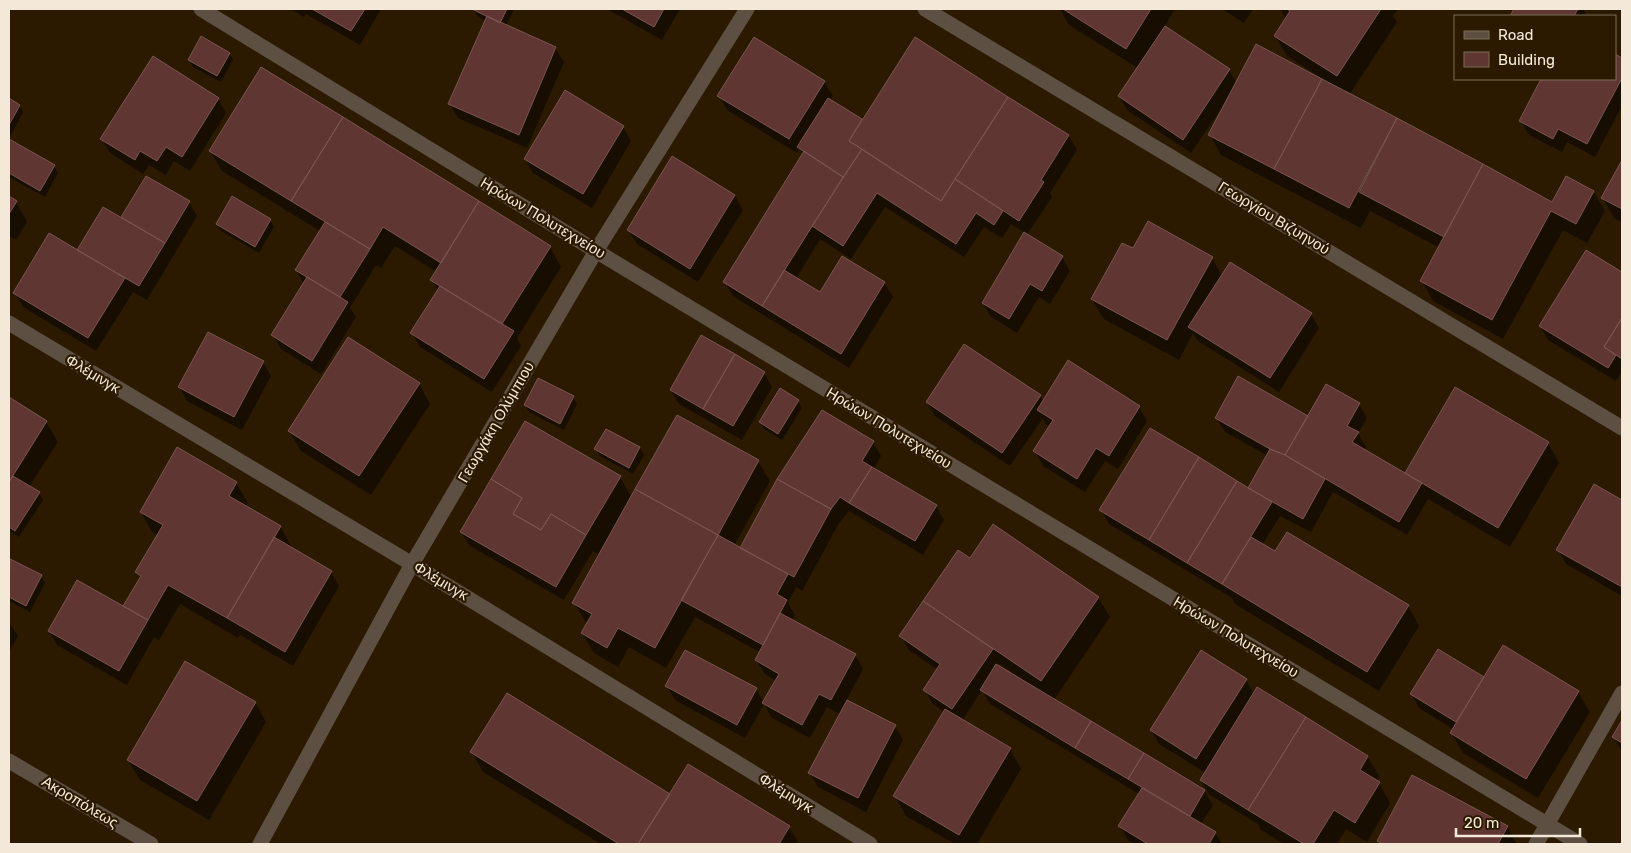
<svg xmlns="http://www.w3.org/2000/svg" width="1631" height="853" viewBox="0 0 1631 853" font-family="Rubik,sans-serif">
<rect width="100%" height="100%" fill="#2b1a00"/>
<!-- shadow -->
<path fill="#0007" fill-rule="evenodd" d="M 290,9 L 381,9 L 360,45 L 306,14 L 304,17 Z
M 474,9 L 514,9 L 506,26 L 555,48 L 564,62 L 527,148 L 458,118 L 450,104 L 486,21 L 477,16 Z
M 607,9 L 680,9 L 662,40 Z
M 1060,9 L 1175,9 L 1164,27 L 1229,70 L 1237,84 L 1322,81 L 1323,79 L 1287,56 L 1275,36 L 1286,19 L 1280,9 L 1398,9 L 1393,16 L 1397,22 L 1349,95 L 1552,204 L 1593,191 L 1605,211 L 1587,243 L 1563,230 L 1503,339 L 1433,301 L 1422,281 L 1440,248 L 1370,211 L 1361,228 L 1221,155 L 1210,135 L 1226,104 L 1225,103 L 1191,153 L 1127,110 L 1119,96 L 1138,68 L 1069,25 Z
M 1222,9 L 1253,9 L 1244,23 Z
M 1515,9 L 1583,9 L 1587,16 L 1511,16 Z
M 754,38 L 824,82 L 833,96 L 830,100 L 862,122 L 916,39 L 1069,136 L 1077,150 L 1050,193 L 1052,197 L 1027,235 L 1062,257 L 1070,271 L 1050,304 L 1039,297 L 1017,333 L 991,317 L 983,303 L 1025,233 L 1011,224 L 1002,238 L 984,227 L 964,257 L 885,207 L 851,259 L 820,239 L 796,279 L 820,294 L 843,257 L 884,283 L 893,297 L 849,368 L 733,296 L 725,282 L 803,155 L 800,149 L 797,153 L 727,110 L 719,96 Z
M 229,53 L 233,60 L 221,82 L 193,67 L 189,60 Z
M 1615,55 L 1622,59 L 1622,106 L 1595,157 L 1567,142 L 1562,152 L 1529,135 L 1521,121 L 1542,80 L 1541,79 L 1615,79 Z
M 218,99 L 226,113 L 190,171 L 174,161 L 166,175 L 149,165 L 143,174 L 110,153 L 102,139 Z
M 9,100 L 19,105 L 23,112 L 9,139 Z
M 623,127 L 631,141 L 592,208 L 533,173 L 525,159 Z
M 9,140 L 54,166 L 58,173 L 45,197 L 9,177 Z
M 210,151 L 550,247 L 561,267 L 517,338 L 521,346 L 492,392 L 420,347 L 412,333 L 438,291 L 432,280 L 437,272 L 395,246 L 381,268 L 376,265 L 350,308 L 356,317 L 321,374 L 281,349 L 273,335 L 304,284 L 296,270 L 320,231 L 222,171 Z
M 673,158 L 735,196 L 743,210 L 698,282 L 637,244 L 628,230 Z
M 1622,162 L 1622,222 L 1614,218 L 1603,198 Z
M 146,177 L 189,202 L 197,216 L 147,300 L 133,292 L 96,351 L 23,307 L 15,293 L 78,251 L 121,219 Z
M 9,197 L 16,202 L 27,222 L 16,240 L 9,236 Z
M 270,220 L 274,227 L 259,253 L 221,231 L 217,224 Z
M 1586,251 L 1622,274 L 1622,371 L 1616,381 L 1548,340 L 1540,326 Z
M 1212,258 L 1222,276 L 1311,314 L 1319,328 L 1279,392 L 1198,341 L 1193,333 L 1179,360 L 1104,319 L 1092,299 Z
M 263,362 L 271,376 L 242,430 L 187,401 L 179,387 Z
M 764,373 L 772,387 L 742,440 L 679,404 L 671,390 Z
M 419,384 L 430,404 L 371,495 L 301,451 L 289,431 Z
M 1455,389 L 1548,443 L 1559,463 L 1510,547 L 1428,499 L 1407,535 L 1333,492 L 1311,532 L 1280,516 L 1262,545 L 1275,553 L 1408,606 L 1419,626 L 1379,691 L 1235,604 L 1232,598 L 1109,524 L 1101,510 L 1249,490 L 1268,456 L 1225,432 L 1216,418 L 1308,418 L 1359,404 L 1367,418 L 1358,433 L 1366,447 L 1364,450 L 1405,475 Z
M 1040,396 L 1043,401 L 1139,407 L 1147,421 L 1118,469 L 1105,461 L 1085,492 L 1043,466 L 1035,452 L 1050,427 L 1046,424 L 1043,418 L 1010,466 L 935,416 L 927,402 Z
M 573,397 L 577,404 L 564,430 L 529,412 L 525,405 Z
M 9,398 L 46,422 L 58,442 L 29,487 L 39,493 L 43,500 L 19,537 L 9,531 Z
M 798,401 L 802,408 L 782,440 L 764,429 L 760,422 Z
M 822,411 L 873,442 L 881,456 L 874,469 L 936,506 L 944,520 L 923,555 L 849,511 L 839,523 L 802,591 L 796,587 L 788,603 L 795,615 L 792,620 L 855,655 L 863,669 L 846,701 L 895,726 L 903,740 L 866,812 L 818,787 L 810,773 L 840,714 L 827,707 L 810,738 L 772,718 L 764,704 L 745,738 L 675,700 L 667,686 L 756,689 L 764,703 L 776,681 L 765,674 L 756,660 L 760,652 L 695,617 L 666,668 L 629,647 L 618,667 L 594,653 L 582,633 L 587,624 L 574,603 L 607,543 L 605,542 L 598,554 L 593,551 L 564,600 L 470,546 L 461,532 L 620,477 L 632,498 L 758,461 L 770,481 L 734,546 L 741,550 Z
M 607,430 L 640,448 L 644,455 L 633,474 L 600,456 L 596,449 Z
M 177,449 L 236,483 L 248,503 L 246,507 L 280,526 L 291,546 L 290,548 L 331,572 L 339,586 L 293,666 L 240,635 L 238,638 L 180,604 L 159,640 L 154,637 L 127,685 L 57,645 L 49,631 L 127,610 L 141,579 L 137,572 L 158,535 L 152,532 L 141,512 Z
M 1595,486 L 1622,501 L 1622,596 L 1566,564 L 1558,550 Z
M 959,552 L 970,559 L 1098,597 L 1110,617 L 1054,700 L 1209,794 L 1201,781 L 1206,773 L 1159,744 L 1151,730 L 1246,680 L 1254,694 L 1367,756 L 1379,776 L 1376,781 L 1379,783 L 1390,803 L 1367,842 L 1346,829 L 1337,844 L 1284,844 L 1261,830 L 1258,824 L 1205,792 L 1213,805 L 1201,824 L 1215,833 L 1222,844 L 1134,844 L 1128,840 L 1120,826 L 1139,794 L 990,704 L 982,690 L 962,721 L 1010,749 L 1021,769 L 977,844 L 955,844 L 906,816 L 895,796 L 944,712 L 933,704 L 925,690 L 938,670 L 909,650 L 901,636 ZM 1000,664 L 1012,672 L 1011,674 L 998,667 Z
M 11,560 L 41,576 L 45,583 L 30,612 L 9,601 L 9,564 Z
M 9,622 L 18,636 L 9,652 Z
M 1504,647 L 1578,692 L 1590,712 L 1538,798 L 1463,753 L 1451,733 L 1453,729 L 1419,708 L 1411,694 L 1484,680 Z
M 255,702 L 266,722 L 209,820 L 140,780 L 128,760 Z
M 1622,722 L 1622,752 L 1614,737 Z
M 472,752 L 670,795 L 789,827 L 799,844 L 601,844 L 483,772 Z
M 1507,827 L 1517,844 L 1380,844 L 1378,841 Z"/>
<!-- building -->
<path fill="#5f3632" stroke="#7a5551" d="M 312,9 L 365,9 L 351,31 Z
M 472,9 L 507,9 L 500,23 Z
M 622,9 L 664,9 L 654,27 Z
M 1063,9 L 1151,9 L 1126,49 Z
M 1287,9 L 1381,9 L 1337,76 L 1274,36 L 1290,11 Z
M 1514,9 L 1578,9 L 1574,16 L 1510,16 Z
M 487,16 L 556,47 L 519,135 L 448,104 Z
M 1165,26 L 1230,69 L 1183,140 L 1118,96 Z
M 201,36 L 230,53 L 217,76 L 188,60 Z
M 754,37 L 825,81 L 789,139 L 717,96 Z
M 915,37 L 1008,97 L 941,201 L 849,141 Z
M 1256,44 L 1322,79 L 1274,169 L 1208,135 Z
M 1615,54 L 1622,58 L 1622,78 L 1587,144 L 1558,129 L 1553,139 L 1519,121 L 1541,79 L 1615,79 Z
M 153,56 L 219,98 L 182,157 L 166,147 L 157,161 L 140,151 L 135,160 L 100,139 Z
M 261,67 L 343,117 L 291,201 L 209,151 Z
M 1322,79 L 1397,118 L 1349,208 L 1274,169 Z
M 565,90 L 624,126 L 583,194 L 524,159 Z
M 1008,97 L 1069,135 L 1041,180 L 1044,182 L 1019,221 L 955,179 Z
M 9,98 L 20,105 L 9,125 Z
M 828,98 L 862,119 L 849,141 L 862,149 L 843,177 L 797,147 Z
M 343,117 L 479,201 L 441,263 L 383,227 L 370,249 L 291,201 Z
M 1397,118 L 1483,164 L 1444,237 L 1359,192 Z
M 9,139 L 55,165 L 40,191 L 9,173 Z
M 862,149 L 941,201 L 955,179 L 1003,211 L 994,225 L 976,213 L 956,244 L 877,193 L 843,246 L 812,226 Z
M 804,151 L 843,177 L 762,306 L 723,282 Z
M 672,156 L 735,195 L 690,269 L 627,230 Z
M 1622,160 L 1622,209 L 1601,198 Z
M 1483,164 L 1552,202 L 1566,176 L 1594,191 L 1576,224 L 1551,211 L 1492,320 L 1420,281 Z
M 146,176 L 190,201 L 165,243 L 121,217 Z
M 9,196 L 17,201 L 9,214 Z
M 232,196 L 271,219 L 255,247 L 216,224 Z
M 479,201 L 551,246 L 502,324 L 430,280 Z
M 103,207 L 165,243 L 139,286 L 77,250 Z
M 1148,221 L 1213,257 L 1167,340 L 1091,299 L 1122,243 L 1133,248 Z
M 325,222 L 370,249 L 340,297 L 295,270 Z
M 1024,232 L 1063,256 L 1042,291 L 1030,284 L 1009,319 L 982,303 Z
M 49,233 L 125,278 L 88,338 L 13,293 Z
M 1586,250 L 1622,272 L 1622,318 L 1604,347 L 1616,355 L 1608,368 L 1539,326 Z
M 842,256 L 885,282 L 841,354 L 762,306 L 784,270 L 820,292 Z
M 1230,262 L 1312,313 L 1270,378 L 1188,327 Z
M 307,277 L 348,302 L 312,361 L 271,335 Z
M 440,286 L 514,331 L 484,379 L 410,333 Z
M 1622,318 L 1622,359 L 1604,347 Z
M 208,332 L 264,361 L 234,417 L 178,387 Z
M 701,335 L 735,354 L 703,409 L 670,390 Z
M 348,337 L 420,383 L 359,476 L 288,431 Z
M 964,344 L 1041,395 L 1002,453 L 926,402 Z
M 735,354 L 765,372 L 733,426 L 703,409 Z
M 1068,360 L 1140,406 L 1109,456 L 1096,448 L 1077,479 L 1033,451 L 1053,420 L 1037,410 Z
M 1238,376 L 1308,416 L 1285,455 L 1270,449 L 1215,418 Z
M 538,378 L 574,396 L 560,424 L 524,405 Z
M 1326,384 L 1360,403 L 1347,426 L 1359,432 L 1352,442 L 1422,483 L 1399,522 L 1285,455 Z
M 1455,387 L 1549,442 L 1498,528 L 1405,473 Z
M 780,388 L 799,400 L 778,434 L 759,422 Z
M 9,397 L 47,421 L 9,482 Z
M 822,410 L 874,441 L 862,461 L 872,467 L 849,503 L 840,497 L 831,509 L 777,479 Z
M 677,415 L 759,460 L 718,535 L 635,489 Z
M 525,421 L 621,476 L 586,535 L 551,514 L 541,530 L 513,514 L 522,498 L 491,479 Z
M 1150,428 L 1199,457 L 1149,540 L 1099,510 Z
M 606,429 L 640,447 L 629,468 L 594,449 Z
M 177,447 L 237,482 L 229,496 L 281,526 L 227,618 L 168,585 L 148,620 L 123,606 L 141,576 L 135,572 L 163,525 L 140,512 Z
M 1270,449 L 1285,455 L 1325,479 L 1303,519 L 1248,488 Z
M 1199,457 L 1237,481 L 1187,563 L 1149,540 Z
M 872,467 L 937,505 L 915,541 L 849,503 Z
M 13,476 L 40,492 L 15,531 L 9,527 L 9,482 Z
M 491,479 L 522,498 L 513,514 L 541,530 L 551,514 L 586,535 L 556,587 L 460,532 Z
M 777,479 L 831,509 L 794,577 L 740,548 Z
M 1237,481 L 1272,502 L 1222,584 L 1187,563 Z
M 1594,484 L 1622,500 L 1622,587 L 1556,550 Z
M 635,489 L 718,535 L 655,648 L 618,628 L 607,648 L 581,633 L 592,614 L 572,603 Z
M 993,524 L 1099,597 L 1041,681 L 923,601 L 958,550 L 970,558 Z
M 1287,532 L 1409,605 L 1367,672 L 1222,584 L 1251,537 L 1275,551 Z
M 718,535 L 788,574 L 777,594 L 787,600 L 763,645 L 681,600 Z
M 274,537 L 332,571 L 285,652 L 227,618 Z
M 10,559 L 42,575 L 26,606 L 9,597 Z
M 77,580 L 148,620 L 119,671 L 48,631 Z
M 923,601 L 993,649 L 952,709 L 923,690 L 940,664 L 899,636 Z
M 780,613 L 856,654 L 831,700 L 819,694 L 802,725 L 762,703 L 779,674 L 755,660 Z
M 1503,645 L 1579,691 L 1526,779 L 1450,733 Z
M 1438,649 L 1484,677 L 1456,722 L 1410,694 Z
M 685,650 L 757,688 L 737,725 L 665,686 Z
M 1201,650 L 1247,679 L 1196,759 L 1150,730 Z
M 185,661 L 256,702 L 197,801 L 127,760 Z
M 996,664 L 1091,721 L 1075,748 L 980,690 Z
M 1257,687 L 1306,717 L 1248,810 L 1200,780 Z
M 507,693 L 670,794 L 638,844 L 619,844 L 470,752 Z
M 847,700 L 896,725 L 858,798 L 808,773 Z
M 945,709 L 1011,748 L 959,835 L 893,796 Z
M 1306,717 L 1368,756 L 1360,770 L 1380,782 L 1355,823 L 1334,810 L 1313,844 L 1304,844 L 1248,810 Z
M 1622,720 L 1622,743 L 1612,737 Z
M 1091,721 L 1144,753 L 1128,779 L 1075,748 Z
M 1144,753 L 1205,790 L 1190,816 L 1128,779 Z
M 688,764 L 790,826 L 779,844 L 638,844 Z
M 1412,775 L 1508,826 L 1498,844 L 1383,844 L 1377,841 Z
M 1142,788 L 1216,832 L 1209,844 L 1148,844 L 1118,826 Z"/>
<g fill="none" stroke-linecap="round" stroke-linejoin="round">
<!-- minor -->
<path stroke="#5e4f43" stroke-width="15" d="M 201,9 L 596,251 L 1580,844
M 925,9 L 1622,428
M 9,323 L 412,564 L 870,844
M 9,761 L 151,844
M 260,844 L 412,564 L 596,251 L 747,9
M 1536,844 L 1622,693"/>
</g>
<g text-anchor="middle" stroke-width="4.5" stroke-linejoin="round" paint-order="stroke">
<!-- street labels -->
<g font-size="15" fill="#f4e9d9" stroke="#2b1a00">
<text transform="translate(543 218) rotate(31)" y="5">Ηρώων Πολυτεχνείου</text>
<text transform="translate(1274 218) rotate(31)" y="5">Γεωργίου Βιζυηνού</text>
<text transform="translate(93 374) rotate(31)" y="5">Φλέμινγκ</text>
<text transform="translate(496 422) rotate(-60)" y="5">Γεωργάκη Ολύμπιου</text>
<text transform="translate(889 428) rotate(31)" y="5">Ηρώων Πολυτεχνείου</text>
<text transform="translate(441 581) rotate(31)" y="5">Φλέμινγκ</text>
<text transform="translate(1236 637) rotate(31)" y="5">Ηρώων Πολυτεχνείου</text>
<text transform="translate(786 793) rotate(32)" y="5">Φλέμινγκ</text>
<text transform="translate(80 802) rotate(31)" y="5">Ακροπόλεως</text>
</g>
</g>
<!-- border -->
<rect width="1631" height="853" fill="none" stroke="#f4e9d9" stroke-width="20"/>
<!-- legend -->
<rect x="1454" y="15" width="162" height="65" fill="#2b1a00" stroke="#7b6d57"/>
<rect x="1464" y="31" width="25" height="8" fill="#5e4f43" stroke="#7b6d57"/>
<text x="1498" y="40" font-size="15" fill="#f4e9d9">Road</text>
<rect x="1464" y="52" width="25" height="15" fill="#5f3632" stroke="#7b6d57"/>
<text x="1498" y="65" font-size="15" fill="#f4e9d9">Building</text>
<!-- scale -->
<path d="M1456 828v8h124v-8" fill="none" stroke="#f4e9d9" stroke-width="2.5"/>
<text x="1464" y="828" font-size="15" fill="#f4e9d9" stroke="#2b1a00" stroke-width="4" paint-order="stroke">20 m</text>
</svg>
